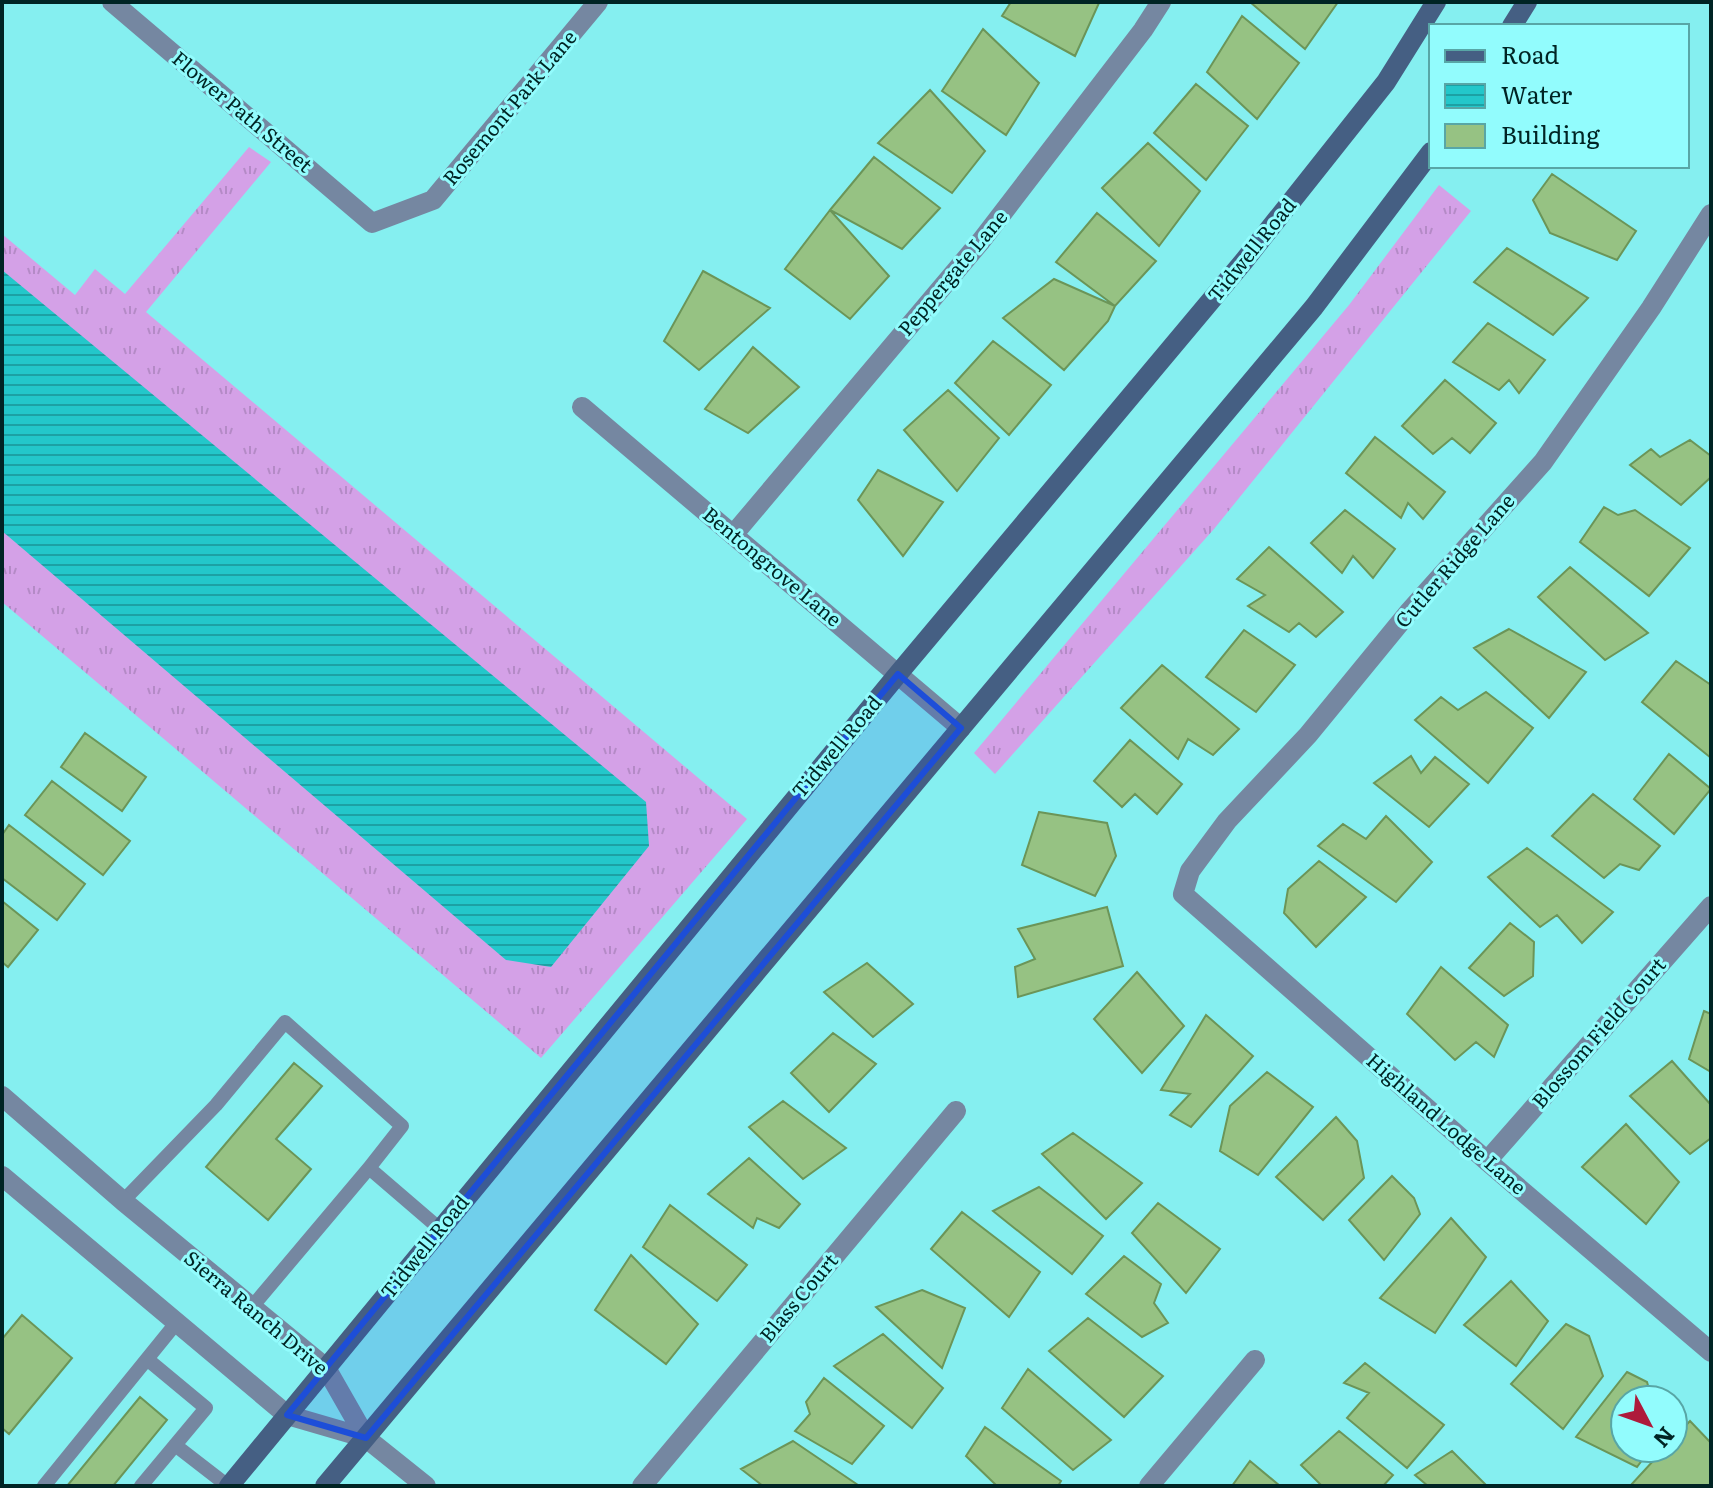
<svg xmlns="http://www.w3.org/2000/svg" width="1713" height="1488" viewBox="0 0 1713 1488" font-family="Literata,serif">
<defs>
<pattern id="grass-tufts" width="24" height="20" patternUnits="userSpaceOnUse" patternTransform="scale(2)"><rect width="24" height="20" fill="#d4a1e7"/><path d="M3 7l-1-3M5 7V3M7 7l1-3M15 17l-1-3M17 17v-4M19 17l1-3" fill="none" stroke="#b48ac6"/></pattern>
<pattern id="water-rules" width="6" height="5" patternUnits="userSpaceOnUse" patternTransform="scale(2)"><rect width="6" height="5" fill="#23c7ca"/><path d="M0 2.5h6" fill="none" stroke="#1ca1a4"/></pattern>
</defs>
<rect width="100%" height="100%" fill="#85eff0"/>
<!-- grass -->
<path fill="url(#grass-tufts)" d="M 249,147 L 271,162 L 146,312 L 747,819 L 541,1058 L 2,602 L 2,234 L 75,295 L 95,269 L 125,294 Z
M 1439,185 L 1471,211 L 1214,529 L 995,774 L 974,753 L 1349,305 Z"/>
<!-- water -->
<path fill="url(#water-rules)" d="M 2,270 L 646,802 L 649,846 L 551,967 L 506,960 L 2,531 Z"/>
<!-- building -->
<path fill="#96c283" stroke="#6b9558" stroke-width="2" d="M 1011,2 L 1098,2 L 1099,3 L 1075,56 L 1002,16 Z
M 1250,2 L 1338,2 L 1305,49 Z
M 1242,16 L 1299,63 L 1257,119 L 1207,72 Z
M 983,29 L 1039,83 L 1006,135 L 942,91 Z
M 1196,84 L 1248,126 L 1206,180 L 1154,133 Z
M 930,90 L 985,151 L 952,193 L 878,143 Z
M 1148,143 L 1200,191 L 1159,246 L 1102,188 Z
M 874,157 L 940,208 L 902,249 L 830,210 Z
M 1552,174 L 1636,231 L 1617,260 L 1550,233 L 1533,200 Z
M 830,210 L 889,276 L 850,319 L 785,269 Z
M 1097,213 L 1156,261 L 1115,306 L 1056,262 Z
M 1507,248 L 1588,298 L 1553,335 L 1474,282 Z
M 703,271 L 770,308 L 699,370 L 664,341 Z
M 1054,279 L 1115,306 L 1108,321 L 1064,370 L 1003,318 Z
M 1488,323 L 1545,360 L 1519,393 L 1509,380 L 1499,390 L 1453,362 Z
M 993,341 L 1051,385 L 1009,435 L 955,383 Z
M 753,347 L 799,387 L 748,433 L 705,409 Z
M 1445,380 L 1496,423 L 1470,453 L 1452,438 L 1433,454 L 1402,426 Z
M 948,390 L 999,438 L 957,491 L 904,430 Z
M 1375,437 L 1445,492 L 1423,519 L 1408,503 L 1401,518 L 1346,473 Z
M 1690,440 L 1711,456 L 1711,477 L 1681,505 L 1630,465 L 1651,449 L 1660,457 Z
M 878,470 L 943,502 L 903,556 L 858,500 Z
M 1604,507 L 1618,515 L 1635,510 L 1690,548 L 1649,596 L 1580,542 Z
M 1345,510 L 1395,549 L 1373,578 L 1353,556 L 1342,573 L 1311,543 Z
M 1269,547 L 1343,612 L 1316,637 L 1299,623 L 1289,632 L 1248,606 L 1265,595 L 1237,579 Z
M 1570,567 L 1648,633 L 1605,660 L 1538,597 Z
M 1509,629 L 1586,672 L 1549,718 L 1474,648 Z
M 1244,630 L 1295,665 L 1256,712 L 1206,677 Z
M 1676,661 L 1711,685 L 1711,758 L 1642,702 Z
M 1162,665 L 1239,729 L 1213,755 L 1188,739 L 1178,759 L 1121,708 Z
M 1486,692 L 1533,728 L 1488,783 L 1415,720 L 1441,697 L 1458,710 Z
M 85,733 L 146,777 L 122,811 L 61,767 Z
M 1130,740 L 1182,784 L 1157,814 L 1135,794 L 1122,807 L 1094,781 Z
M 1669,754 L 1711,789 L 1674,834 L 1634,799 Z
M 1411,756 L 1421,773 L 1435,757 L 1469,784 L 1429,827 L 1374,783 Z
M 52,781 L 130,841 L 103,875 L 25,815 Z
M 1593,794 L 1660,846 L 1639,870 L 1620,864 L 1604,878 L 1552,836 Z
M 1039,812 L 1107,823 L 1116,856 L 1095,896 L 1022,865 Z
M 1386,816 L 1432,862 L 1396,902 L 1318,846 L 1343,824 L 1366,839 Z
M 9,825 L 85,884 L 57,920 L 2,878 L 2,835 Z
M 1527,848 L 1613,912 L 1582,943 L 1557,915 L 1540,927 L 1488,877 Z
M 1319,861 L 1366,897 L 1316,947 L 1284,913 L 1288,889 Z
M 2,901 L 38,930 L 8,967 L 2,962 Z
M 1107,907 L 1123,966 L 1018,997 L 1015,967 L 1035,959 L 1018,929 Z
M 1510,923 L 1534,942 L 1533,976 L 1504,996 L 1469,968 Z
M 867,963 L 913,1004 L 873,1037 L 824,992 Z
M 1441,967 L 1508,1025 L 1494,1057 L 1476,1042 L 1455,1060 L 1407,1014 Z
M 1137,972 L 1184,1026 L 1142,1073 L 1094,1019 Z
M 1704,1011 L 1711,1014 L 1711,1072 L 1689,1059 Z
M 1206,1015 L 1253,1056 L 1191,1127 L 1170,1115 L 1190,1094 L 1161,1090 Z
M 833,1033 L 876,1064 L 829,1112 L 791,1073 Z
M 1672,1061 L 1711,1105 L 1711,1138 L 1690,1154 L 1630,1096 Z
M 294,1063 L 322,1086 L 276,1139 L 311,1169 L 268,1220 L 206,1167 Z
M 1267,1072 L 1313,1107 L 1258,1175 L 1220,1151 L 1230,1106 Z
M 783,1101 L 846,1148 L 803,1179 L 749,1127 Z
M 1336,1117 L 1357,1141 L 1364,1178 L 1323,1220 L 1276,1177 Z
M 1626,1124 L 1679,1182 L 1646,1224 L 1582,1167 Z
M 1073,1133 L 1142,1183 L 1106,1219 L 1042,1154 Z
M 749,1158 L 800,1204 L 779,1228 L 757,1218 L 753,1228 L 708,1194 Z
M 1392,1176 L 1414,1198 L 1420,1214 L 1384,1260 L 1349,1220 Z
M 1039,1187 L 1103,1236 L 1072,1274 L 993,1211 Z
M 1158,1203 L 1220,1249 L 1186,1293 L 1132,1233 Z
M 670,1205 L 747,1265 L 717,1301 L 643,1247 Z
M 962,1212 L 1040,1272 L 1009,1317 L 931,1249 Z
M 1451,1218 L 1486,1257 L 1435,1333 L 1380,1298 Z
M 631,1255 L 698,1324 L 666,1364 L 595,1310 Z
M 1124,1256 L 1161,1284 L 1154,1303 L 1168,1323 L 1142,1337 L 1086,1294 Z
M 1511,1281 L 1548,1321 L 1516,1366 L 1464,1325 Z
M 922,1290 L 965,1308 L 942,1368 L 876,1307 Z
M 22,1315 L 72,1358 L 9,1434 L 2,1428 L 2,1339 Z
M 1088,1318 L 1163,1376 L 1124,1417 L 1049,1351 Z
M 1566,1324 L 1589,1336 L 1603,1376 L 1563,1429 L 1511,1384 Z
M 883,1334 L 943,1388 L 912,1428 L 834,1366 Z
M 1365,1363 L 1444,1425 L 1407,1468 L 1347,1418 L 1369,1393 L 1344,1383 Z
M 1028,1369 L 1111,1440 L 1073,1470 L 1002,1408 Z
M 1627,1372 L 1647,1382 L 1652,1400 L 1625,1400 L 1625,1448 L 1651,1448 L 1637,1467 L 1576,1437 Z
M 824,1378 L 884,1426 L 852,1464 L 795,1431 L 810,1414 L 806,1402 Z
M 140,1397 L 167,1420 L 113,1486 L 67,1486 Z
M 1690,1421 L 1711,1443 L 1711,1486 L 1630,1486 L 1665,1448 L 1673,1448 L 1673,1439 Z
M 985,1427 L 1061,1481 L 1058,1486 L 997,1486 L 966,1456 Z
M 1339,1431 L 1393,1475 L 1383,1486 L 1322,1486 L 1301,1465 Z
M 793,1441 L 858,1485 L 763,1486 L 741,1469 Z
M 1452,1451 L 1487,1486 L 1428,1486 L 1415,1475 Z
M 1250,1461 L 1280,1486 L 1232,1486 Z"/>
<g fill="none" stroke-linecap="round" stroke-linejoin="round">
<!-- lane -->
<path stroke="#7587a1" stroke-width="14" d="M 123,1201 L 216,1105 L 285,1022 L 402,1126 L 369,1168
M 251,1308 L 369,1168 L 440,1229
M 175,1445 L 228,1486
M 44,1486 L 177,1322
M 141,1486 L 206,1408 L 147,1359"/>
<!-- street -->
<path stroke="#7587a1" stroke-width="20" d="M 112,2 L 372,223 L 433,200 L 598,2
M 1711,214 L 1651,308 L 1543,462 L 1408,613 L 1308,735 L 1227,821 L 1190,871 L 1183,894 L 1487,1161 L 1711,1352
M 582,407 L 961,728
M 733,535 L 981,241 L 1143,30 L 1161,2
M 2,1096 L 123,1201 L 326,1368 L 366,1438
M 1487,1161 L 1711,906
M 2,1176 L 287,1415 L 366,1438 L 426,1486
M 642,1486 L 956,1111
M 1149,1486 L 1255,1360"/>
<!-- secondary -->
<path stroke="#455f83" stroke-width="20" d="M 1512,26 L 1527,2
M 229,1486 L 898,674 L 1244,261 L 1386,82 L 1436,2
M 325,1486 L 1314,307 L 1431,152"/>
</g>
<!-- marked area -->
<path fill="#1d4ed8" fill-opacity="0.2" stroke="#1d4ed8" stroke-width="6" stroke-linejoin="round" d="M 898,674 L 961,728 L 366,1438 L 287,1415 Z"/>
<g text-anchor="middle" stroke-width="6" stroke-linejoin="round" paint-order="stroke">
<!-- street labels -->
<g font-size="20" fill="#002424" stroke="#92fcfd">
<text transform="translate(510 108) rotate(-50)" y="7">Rosemont Park Lane</text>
<text transform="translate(242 112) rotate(40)" y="7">Flower Path Street</text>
<text transform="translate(1252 250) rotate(-51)" y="7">Tidwell Road</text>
<text transform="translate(953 273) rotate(-50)" y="7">Peppergate Lane</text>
<text transform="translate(1455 561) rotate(-49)" y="7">Cutler Ridge Lane</text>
<text transform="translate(772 567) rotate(40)" y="7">Bentongrove Lane</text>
<text transform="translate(837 747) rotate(-50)" y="7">Tidwell Road</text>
<text transform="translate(1599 1033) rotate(-49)" y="7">Blossom Field Court</text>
<text transform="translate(1446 1124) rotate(41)" y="7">Highland Lodge Lane</text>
<text transform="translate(425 1247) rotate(-51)" y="7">Tidwell Road</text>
<text transform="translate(799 1298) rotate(-50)" y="7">Blass Court</text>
<text transform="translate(256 1313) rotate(40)" y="7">Sierra Ranch Drive</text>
</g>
</g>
<!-- border -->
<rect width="1713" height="1488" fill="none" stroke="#002424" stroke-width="8"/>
<!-- legend -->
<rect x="1429" y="24" width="260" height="144" fill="#92fcfd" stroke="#58a6a6" stroke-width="2"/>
<rect x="1445" y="50" width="40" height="12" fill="#455f83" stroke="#58a6a6" stroke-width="2"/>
<text x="1501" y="64" font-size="24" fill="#002424">Road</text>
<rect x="1445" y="84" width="40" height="24" fill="url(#water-rules)" stroke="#58a6a6" stroke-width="2"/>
<text x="1501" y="104" font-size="24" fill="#002424">Water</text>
<rect x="1445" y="124" width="40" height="24" fill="#96c283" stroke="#58a6a6" stroke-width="2"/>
<text x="1501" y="144" font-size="24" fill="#002424">Building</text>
<!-- north arrow -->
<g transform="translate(1649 1424) rotate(131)"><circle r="38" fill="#92fcfd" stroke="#58a6a6" stroke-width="2"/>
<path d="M0-6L14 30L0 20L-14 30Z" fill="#ae1a3b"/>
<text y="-12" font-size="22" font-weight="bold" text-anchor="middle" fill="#002424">N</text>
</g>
</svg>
